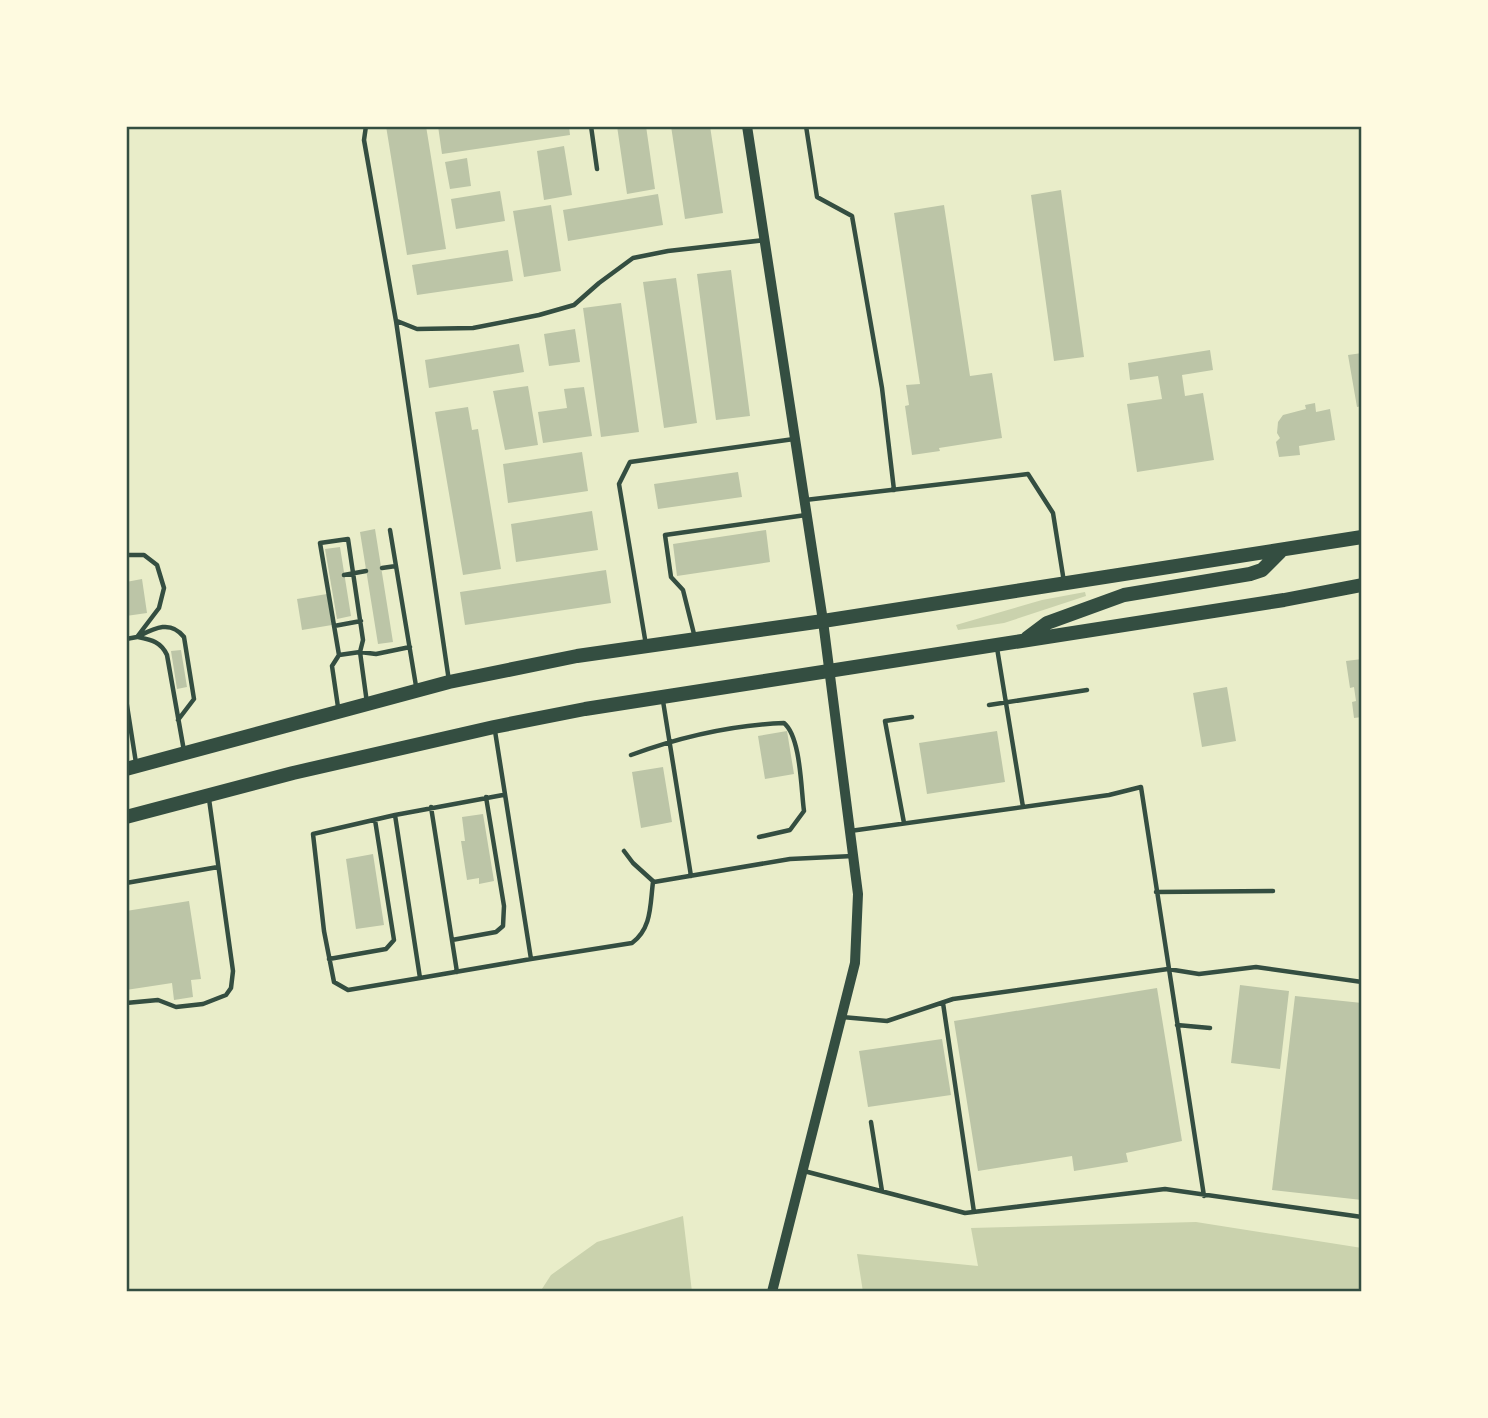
<svg xmlns="http://www.w3.org/2000/svg" width="1488" height="1418" viewBox="0 0 1488 1418" font-family="Merriweather,serif">
<rect width="100%" height="100%" fill="#e9edc9"/>
<!-- green -->
<path fill="#cad2ad" d="M 1085,592 L 1086,596 L 1004,623 L 958,630 L 956,625 L 1042,600 Z
M 683,1216 L 692,1292 L 540,1292 L 551,1275 L 597,1242 Z
M 1196,1222 L 1362,1248 L 1362,1292 L 863,1292 L 857,1254 L 978,1266 L 971,1228 Z"/>
<!-- building -->
<path fill="#bcc5a7" d="M 386,126 L 426,126 L 446,249 L 407,255 Z
M 438,126 L 569,126 L 570,135 L 442,154 Z
M 617,126 L 646,126 L 655,189 L 627,194 Z
M 671,126 L 710,126 L 723,213 L 685,219 Z
M 564,146 L 572,195 L 544,200 L 537,151 Z
M 467,158 L 471,186 L 450,189 L 445,162 Z
M 1061,190 L 1084,357 L 1054,361 L 1031,195 Z
M 500,191 L 505,221 L 456,229 L 451,199 Z
M 658,194 L 663,225 L 568,241 L 563,210 Z
M 551,205 L 561,271 L 524,277 L 513,211 Z
M 944,205 L 970,376 L 992,373 L 1002,438 L 939,448 L 940,451 L 912,455 L 905,406 L 909,405 L 906,385 L 920,384 L 894,213 Z
M 508,250 L 513,281 L 417,295 L 412,265 Z
M 731,270 L 750,416 L 716,420 L 697,274 Z
M 676,278 L 697,423 L 664,428 L 643,282 Z
M 621,303 L 639,432 L 601,437 L 583,308 Z
M 575,329 L 580,362 L 549,366 L 544,334 Z
M 519,344 L 524,372 L 429,388 L 425,360 Z
M 1210,350 L 1213,370 L 1182,375 L 1185,396 L 1203,393 L 1214,460 L 1137,472 L 1127,404 L 1162,399 L 1158,376 L 1130,380 L 1128,363 Z
M 1362,353 L 1362,406 L 1357,407 L 1348,355 Z
M 528,386 L 538,445 L 505,450 L 493,391 Z
M 584,387 L 592,436 L 543,443 L 538,412 L 567,408 L 564,389 Z
M 1315,403 L 1316,412 L 1330,409 L 1335,440 L 1299,446 L 1300,455 L 1279,457 L 1276,442 L 1280,438 L 1277,433 L 1278,422 L 1283,415 L 1306,409 L 1305,405 Z
M 468,407 L 472,430 L 478,429 L 501,569 L 463,575 L 435,412 Z
M 582,452 L 588,491 L 508,503 L 503,464 Z
M 738,472 L 742,497 L 658,509 L 654,484 Z
M 592,511 L 598,550 L 516,562 L 511,524 Z
M 375,529 L 393,642 L 378,644 L 360,532 Z
M 766,530 L 770,562 L 677,576 L 673,544 Z
M 340,547 L 351,616 L 337,619 L 325,549 Z
M 606,570 L 611,603 L 465,625 L 460,592 Z
M 142,579 L 147,613 L 126,616 L 126,582 Z
M 327,594 L 332,625 L 302,630 L 297,599 Z
M 181,650 L 187,687 L 177,689 L 171,651 Z
M 1362,659 L 1362,717 L 1354,718 L 1352,702 L 1356,701 L 1354,687 L 1350,688 L 1346,661 Z
M 1227,687 L 1236,741 L 1202,747 L 1193,693 Z
M 787,731 L 794,774 L 765,779 L 758,736 Z
M 997,731 L 1005,782 L 927,794 L 919,743 Z
M 663,767 L 672,822 L 641,828 L 632,772 Z
M 483,814 L 494,881 L 479,884 L 479,878 L 467,880 L 461,841 L 465,841 L 462,817 Z
M 373,854 L 384,925 L 356,929 L 346,859 Z
M 189,901 L 201,979 L 191,980 L 193,997 L 174,1000 L 172,983 L 126,990 L 126,911 Z
M 1240,985 L 1289,991 L 1280,1069 L 1231,1063 Z
M 1157,988 L 1182,1141 L 1126,1153 L 1128,1162 L 1074,1171 L 1072,1156 L 978,1171 L 954,1021 Z
M 1295,996 L 1362,1003 L 1362,1200 L 1272,1190 Z
M 942,1039 L 951,1095 L 868,1107 L 859,1051 Z"/>
<g fill="none" stroke-linecap="round" stroke-linejoin="round">
<!-- service -->
<path stroke="#344e41" stroke-width="4.5" d="M 366,126 L 364,140 L 396,321 L 449,681
M 591,126 L 597,169
M 806,126 L 817,197 L 852,216 L 882,388 L 894,490
M 397,321 L 417,329 L 473,328 L 539,315 L 574,305 L 599,283 L 633,258 L 668,251 L 765,240
M 805,500 L 1028,474 L 1053,513 L 1064,582
M 390,530 L 416,686
M 126,555 L 144,555 L 157,565 L 164,588 L 159,608 L 137,637 L 126,639
M 382,568 L 396,566
M 344,575 L 366,571
M 334,626 L 361,621
M 137,637 C 153,629 170,619 184,637 L 194,699 L 178,720
M 138,637 C 152,640 161,642 167,655 L 184,751
M 695,638 L 683,590 L 671,577 L 665,535 L 806,515
M 646,645 L 619,484 L 630,462 L 794,439
M 997,648 L 1023,807
M 126,699 L 136,763
M 663,701 L 691,876
M 367,703 L 360,652 L 363,640 L 348,539 L 320,543 L 339,655 L 360,652 L 376,654 L 410,647
M 989,705 L 1087,690
M 338,707 L 332,666 L 339,655
M 495,731 L 531,959 L 420,978 L 395,815 L 503,795
M 631,755 C 680,737 732,725 784,723 C 801,737 801,790 804,811 L 790,830 L 759,837
M 431,807 L 457,972
M 395,815 L 313,834 L 324,931 L 334,982 L 348,990 L 420,978
M 904,823 L 885,721 L 912,717
M 850,831 L 1109,795 L 1141,787 L 1204,1196
M 624,851 L 633,863 L 654,882 L 790,859 L 853,856
M 126,883 L 218,867
M 1156,892 L 1273,891
M 452,940 L 496,932 L 503,926 L 504,906 L 486,797
M 329,959 L 386,949 L 394,940 L 375,820
M 531,959 L 632,943 C 652,928 650,905 653,882
M 126,1003 L 158,1000 L 176,1007 L 203,1004 L 226,995 L 231,988 L 233,971 L 209,799
M 943,1003 L 974,1212
M 842,1017 L 887,1021 L 953,999 L 1168,969 L 1199,974 L 1256,967 L 1362,982
M 1177,1025 L 1210,1028
M 871,1122 L 882,1191
M 804,1171 L 965,1213 L 1165,1189 L 1362,1217"/>
<!-- tertiary -->
<path stroke="#344e41" stroke-width="10" d="M 747,126 L 823,621 L 858,894 L 855,963 L 772,1292"/>
<!-- primary -->
<path stroke="#344e41" stroke-width="14" d="M 1027,638 L 1047,623 L 1124,595 L 1250,574 L 1262,570 L 1282,550
M 126,769 L 449,682 L 577,656 L 823,621 L 1362,537
M 126,817 L 293,773 L 494,727 L 585,709 L 1284,600 L 1362,585"/>
</g>
<!-- border -->
<rect width="1488" height="1418" fill="none" stroke="#fefae0" stroke-width="256"/>
<rect x="128" y="128" width="1232" height="1162" fill="none" stroke="#344e41" stroke-width="2.5"/>
</svg>
